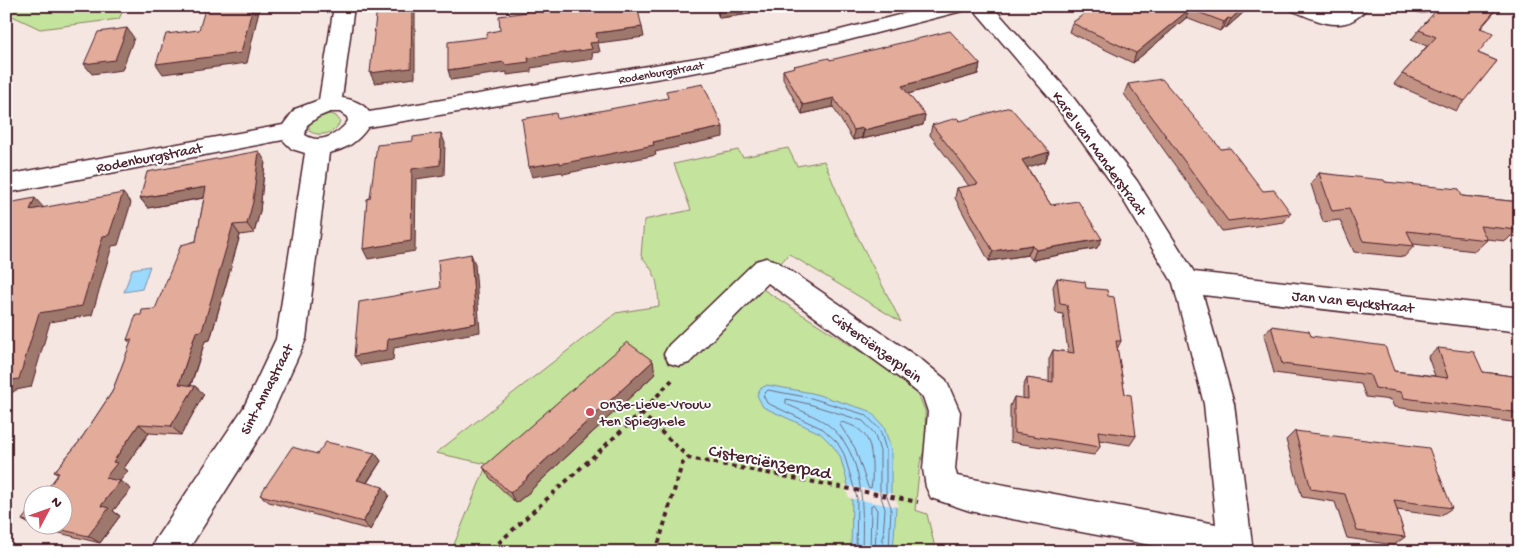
<svg xmlns="http://www.w3.org/2000/svg" width="1526" height="558" viewBox="0 0 1526 558" font-family="'Gochi Hand',sans-serif">
<rect width="100%" height="100%" fill="#f6e6e1"/>
<filter id="ink" filterUnits="userSpaceOnUse"><feTurbulence type="fractalNoise" baseFrequency=".02" numOctaves="2"/><feDisplacementMap in="SourceGraphic" scale="10" xChannelSelector="R" yChannelSelector="G"/><feConvolveMatrix kernelMatrix="1 2 1 2 8 2 1 2 1" color-interpolation-filters="sRGB"/></filter>
<g filter="url(#ink)">
<!-- green -->
<path fill="#c4e39c" stroke="#878164" d="M 6,6 L 125,6 L 119,19 L 40,29 L 6,13 Z
M 331,114 L 336,116 L 340,121 C 337,133 320,138 309,131 L 309,125 C 314,117 322,115 331,114 Z
M 788,148 L 797,166 L 824,161 L 847,216 L 901,322 L 789,254 L 777,267 L 747,279 L 880,364 L 918,394 L 925,410 L 926,445 L 920,463 L 915,510 L 927,514 L 936,552 L 451,552 L 487,464 L 436,453 L 616,313 L 659,306 C 657,281 658,275 641,256 L 644,220 L 691,210 L 674,164 L 738,150 L 743,157 Z"/>
<!-- water -->
<path fill="#9cdafd" stroke="#7b8fa9" d="M 150,266 L 142,289 L 124,292 L 132,269 Z
M 767,385 L 812,393 L 870,411 L 884,427 L 891,449 L 891,494 L 896,507 L 893,552 L 851,552 L 852,499 L 840,456 L 833,446 L 820,433 L 763,407 L 757,395 L 760,389 Z"/>
<!-- pier -->
<path fill="#f6e6e1" d="M 844,485 L 894,494 L 899,507 L 849,498 Z"/>
<g fill="none" stroke-linecap="round" stroke-linejoin="round">
<!-- shore -->
<path stroke="#6b6a7f" stroke-width="1" d="M 841,422 C 866,428 871,440 872,464 C 872,472 873,480 871,488 L 868,487 L 855,448 L 840,425 Z
M 856,552 L 857,498 L 844,454 L 837,442 L 823,429 L 767,403 L 763,395 L 768,390 L 811,398 L 866,415 L 880,430 L 886,450 L 886,494 L 891,507 L 889,552
M 862,552 C 863,509 866,453 827,424 C 816,416 799,410 786,404 L 786,399 L 809,404 L 863,421 L 874,433 L 880,451 L 880,494 L 885,509 L 882,552
M 870,552 L 871,506 L 873,504 L 877,510 L 875,552"/>
<!-- minor casing -->
<g stroke="#4a1f2b" stroke-width="3">
<path id="minor" d="M 334,6 L 354,6 L 342,98 C 352,99 364,104 369,112 L 715,55 L 836,31 L 934,6 L 969,6 L 966,10 L 837,43 L 715,69 L 368,127 C 358,142 346,149 329,153 L 306,339 L 266,427 L 187,552 L 150,552 L 155,540 L 244,407 L 276,339 L 305,153 L 292,149 L 283,140 L 6,193 L 6,175 L 283,125 L 295,109 L 319,100 ZM 330,112 L 340,112 L 347,117 L 348,121 C 339,134 320,145 305,135 L 307,125 L 318,117 Z
M 971,6 L 992,6 L 1069,92 L 1137,181 L 1194,272 L 1520,308 L 1520,332 L 1203,295 L 1234,404 L 1253,552 L 1187,552 L 970,511 L 931,498 L 926,487 L 923,469 L 928,412 L 923,397 L 901,379 L 768,283 L 689,363 L 679,366 L 669,363 L 664,354 L 669,345 L 756,261 L 766,258 L 776,261 L 923,361 L 946,380 L 960,412 L 955,469 L 957,476 L 1216,524 L 1204,404 L 1173,283 L 1119,193 L 1053,102 Z
M 1288,6 L 1317,6 L 1332,12 L 1338,12 L 1345,6 L 1368,6 C 1347,37 1318,21 1291,10 Z
M 1411,6 L 1433,6 L 1433,7 L 1430,11 C 1422,13 1416,13 1411,6 Z"/>
</g>
<!-- path -->
<path stroke="#4a1f2b" stroke-width="4" stroke-dasharray="4.5 4.5" stroke-linecap="butt" d="M 641,413 L 689,458
M 492,549 L 641,413 L 672,380
M 656,552 L 682,464 L 689,458 L 918,502"/>
<!-- minor -->
<use href="#minor" fill="#fff" fill-rule="evenodd"/>
</g>
<!-- wall -->
<path fill="#c29384" stroke="#4a1f2b" d="M 715,6 L 750,6 L 750,14 L 719,18 Z
M 1095,6 L 1251,6 L 1226,28 L 1224,27 L 1220,31 L 1186,18 L 1133,63 L 1069,32 L 1072,23 Z
M 1500,6 L 1481,28 L 1478,53 L 1497,61 L 1456,111 L 1394,84 L 1402,74 L 1427,46 L 1411,40 L 1419,30 Z
M 830,60 L 980,64 L 978,74 L 908,94 L 925,115 L 923,125 L 862,139 L 862,138 L 853,140 L 833,107 L 802,114 L 783,79 L 783,70 L 794,68 L 794,66 Z
M 1128,84 L 1221,149 L 1263,191 L 1291,213 L 1284,222 L 1222,231 L 1124,94 Z
M 960,121 L 1049,152 L 1045,162 L 1027,167 L 1051,205 L 1097,248 L 1032,260 L 1028,255 L 989,261 L 955,198 L 957,188 L 969,186 L 930,135 L 932,125 Z
M 265,161 L 260,211 L 254,233 L 240,235 L 210,340 L 205,341 L 191,385 L 204,394 L 181,435 L 149,433 L 124,468 L 128,471 L 119,481 L 131,489 L 113,511 L 120,516 L 100,543 L 35,527 L 22,520 L 32,507 L 32,526 L 62,526 L 58,475 L 54,472 L 79,442 L 112,392 L 131,343 L 127,340 L 141,315 L 155,309 L 196,241 L 204,198 L 148,208 L 140,198 Z
M 1319,173 L 1385,182 L 1462,196 L 1520,202 L 1520,237 L 1511,236 L 1506,241 L 1487,239 L 1487,240 L 1475,251 L 1413,244 L 1414,246 L 1404,257 L 1354,252 L 1340,220 L 1323,222 L 1311,184 Z
M 1057,278 L 1108,296 L 1121,341 L 1117,349 L 1125,394 L 1136,436 L 1130,445 L 1099,440 L 1100,447 L 1094,455 L 1010,442 L 1010,406 L 1014,397 L 1023,399 L 1023,387 L 1027,378 L 1049,382 L 1049,359 L 1053,350 L 1068,352 L 1063,314 L 1056,313 L 1053,287 Z
M 1271,326 L 1311,336 L 1394,371 L 1435,376 L 1428,357 L 1438,348 L 1483,372 L 1520,377 L 1520,423 L 1394,407 L 1391,400 L 1366,397 L 1361,384 L 1274,373 L 1264,335 Z
M 655,374 L 532,489 L 532,490 L 516,503 L 490,478 L 483,467 Z
M 1295,431 L 1452,508 L 1440,516 L 1397,510 L 1405,537 L 1394,545 L 1347,538 L 1335,502 L 1302,497 L 1286,440 Z
M 375,453 L 381,461 L 367,483 L 389,495 L 370,530 L 269,502 L 260,495 L 317,454 Z"/>
<!-- shaded-wall -->
<path fill="#9e786c" stroke="#4a1f2b" d="M 253,6 L 260,6 L 247,63 L 163,74 L 156,64 Z
M 412,6 L 415,6 L 415,78 L 375,83 L 370,73 Z
M 734,6 L 750,6 L 750,14 L 719,18 L 718,9 Z
M 1245,6 L 1251,6 L 1226,28 L 1231,19 Z
M 1190,9 L 1186,18 L 1133,63 L 1136,53 Z
M 1228,18 L 1224,27 L 1220,31 L 1224,22 Z
M 642,27 L 644,37 L 598,43 L 600,52 L 592,53 L 593,59 L 531,68 L 531,72 L 507,75 L 507,72 L 451,80 L 448,70 L 528,58 L 590,43 L 596,33 Z
M 127,28 L 134,38 L 122,70 L 92,74 L 84,64 Z
M 980,64 L 978,74 L 901,96 L 902,86 Z
M 834,98 L 833,107 L 802,114 L 803,105 Z
M 925,115 L 923,125 L 862,139 L 864,130 Z
M 723,127 L 723,137 L 655,152 L 656,155 L 563,174 L 562,172 L 532,177 L 529,167 L 653,142 Z
M 863,128 L 862,138 L 853,140 L 854,130 Z
M 441,133 L 445,143 L 444,175 L 416,179 L 415,251 L 368,259 L 363,249 L 412,169 Z
M 259,151 L 265,161 L 260,211 L 254,233 L 247,224 Z
M 1049,152 L 1045,162 L 1019,170 L 1022,160 Z
M 206,187 L 213,196 L 148,208 L 140,198 Z
M 123,193 L 131,203 L 118,245 L 112,246 L 92,315 L 50,322 L 31,387 L 16,390 L 6,397 L 6,381 L 39,313 L 103,236 Z
M 35,198 L 44,208 L 30,210 Z
M 233,225 L 240,235 L 210,340 L 205,341 L 188,393 L 179,384 L 196,332 Z
M 1102,239 L 1097,248 L 1032,260 L 1036,250 Z
M 1032,245 L 1028,255 L 989,261 L 993,251 Z
M 471,254 L 475,264 L 480,332 L 394,348 L 393,360 L 361,365 L 354,356 L 388,339 L 476,323 Z
M 653,361 L 655,374 L 532,489 L 532,490 L 516,503 L 510,493 Z
M 195,386 L 204,394 L 181,435 L 171,426 Z
M 139,424 L 149,433 L 124,468 L 128,471 L 116,486 L 105,478 L 113,462 Z
M 375,453 L 381,461 L 363,488 L 357,480 Z
M 120,481 L 131,489 L 113,511 L 120,516 L 100,543 L 88,536 L 101,506 Z
M 383,487 L 389,495 L 370,530 L 363,522 Z"/>
<!-- building -->
<path fill="#e2ab9a" stroke="#4a1f2b" d="M 206,6 L 253,6 L 241,53 L 156,64 L 166,34 L 199,30 Z
M 377,6 L 412,6 L 411,68 L 370,73 Z
M 526,6 L 637,6 L 642,27 L 596,33 L 598,42 L 590,43 L 592,49 L 528,58 L 529,62 L 505,65 L 504,62 L 448,70 L 448,42 L 487,37 L 487,33 L 500,30 L 499,16 L 527,12 Z
M 718,6 L 734,6 L 718,9 Z
M 1095,6 L 1245,6 L 1231,19 L 1228,18 L 1224,22 L 1190,9 L 1136,53 L 1072,23 Z
M 1440,6 L 1499,6 L 1480,28 L 1494,33 L 1478,53 L 1497,61 L 1465,101 L 1402,74 L 1436,37 L 1419,30 Z
M 127,28 L 115,60 L 84,64 L 98,32 Z
M 950,31 L 980,64 L 902,86 L 925,115 L 864,130 L 863,128 L 854,130 L 834,98 L 803,105 L 783,70 L 795,67 L 794,66 L 829,58 L 830,60 Z
M 1162,79 L 1221,149 L 1230,148 L 1263,191 L 1274,190 L 1291,213 L 1228,221 L 1128,84 Z
M 703,84 L 723,127 L 653,142 L 654,145 L 560,164 L 560,162 L 529,167 L 522,119 L 556,113 L 557,119 L 668,98 L 666,91 Z
M 1010,107 L 1049,152 L 1022,160 L 1051,205 L 1078,201 L 1102,239 L 1036,250 L 1032,245 L 993,251 L 957,188 L 978,184 L 932,125 L 957,118 L 960,121 Z
M 441,133 L 440,165 L 412,169 L 411,241 L 363,249 L 367,199 L 370,198 L 377,145 L 413,141 L 413,137 Z
M 259,151 L 253,202 L 247,224 L 233,225 L 202,331 L 196,332 L 179,384 L 195,386 L 171,426 L 139,424 L 113,462 L 117,463 L 105,478 L 120,481 L 101,506 L 109,508 L 88,536 L 45,526 L 62,526 L 62,496 L 42,496 L 59,473 L 54,472 L 79,442 L 112,392 L 132,339 L 127,340 L 136,315 L 141,315 L 142,310 L 155,309 L 181,245 L 196,241 L 206,187 L 140,198 L 147,172 Z
M 1319,173 L 1384,180 L 1385,182 L 1459,189 L 1462,196 L 1520,202 L 1520,224 L 1514,224 L 1517,230 L 1480,226 L 1487,240 L 1407,231 L 1414,246 L 1363,241 L 1349,209 L 1332,211 Z
M 123,193 L 109,235 L 103,236 L 82,306 L 39,313 L 19,379 L 6,381 L 6,207 L 8,203 L 35,198 L 30,210 Z
M 471,254 L 476,323 L 388,339 L 387,350 L 354,356 L 359,302 L 440,288 L 438,260 Z
M 1057,278 L 1085,282 L 1086,288 L 1107,290 L 1108,296 L 1114,297 L 1121,341 L 1116,341 L 1125,394 L 1131,395 L 1136,436 L 1098,431 L 1100,447 L 1014,433 L 1014,397 L 1028,399 L 1027,378 L 1053,382 L 1053,350 L 1074,353 L 1067,305 L 1060,304 Z
M 1271,326 L 1309,331 L 1311,336 L 1385,346 L 1394,371 L 1448,378 L 1438,348 L 1474,352 L 1483,372 L 1520,377 L 1520,413 L 1404,398 L 1401,392 L 1375,388 L 1370,375 L 1282,364 Z
M 627,342 L 653,361 L 526,478 L 527,479 L 510,493 L 483,467 Z
M 1295,431 L 1429,448 L 1452,508 L 1394,500 L 1405,537 L 1357,531 L 1345,494 L 1311,489 Z
M 326,442 L 375,453 L 357,480 L 383,487 L 363,522 L 260,495 L 292,447 L 317,454 Z
M 32,507 L 32,522 L 22,520 Z"/>
</g>
<!-- markers -->
<circle fill="#d1495b" stroke="#fff" stroke-width="2" cx="590" cy="412" r="5"/>
<g text-anchor="middle" stroke-width="4" stroke-linejoin="round" paint-order="stroke">
<!-- far-street labels -->
<g font-size="12" fill="#4a1f2b" stroke="#fff">
<text transform="translate(661 72) rotate(-10)" y="4">Rodenburgstraat</text>
</g>
<!-- street labels -->
<g font-size="15" fill="#4a1f2b" stroke="#fff">
<text transform="translate(1100 153) rotate(54)" y="5">Karel van Manderstraat</text>
<text transform="translate(149 157) rotate(-11)" y="5">Rodenburgstraat</text>
<text transform="translate(1353 301) rotate(6)" y="5">Jan Van Eyckstraat</text>
<text transform="translate(877 347) rotate(36)" y="5">Cisterciënzerplein</text>
<text transform="translate(266 389) rotate(-63)" y="5">Sint-Annastraat</text>
</g>
<!-- poi labels -->
<g font-size="15" fill="#4a1f2b" stroke="#fff" text-anchor="start">
<text x="600" y="408">Onze-Lieve-Vrouw<tspan x="600" dy="17">ten Spieghele</tspan></text>
</g>
<!-- near-street labels -->
<g font-size="18" fill="#4a1f2b" stroke="#fff">
<text transform="translate(770 461) rotate(11)" y="6">Cisterciënzerpad</text>
</g>
</g>
<!-- margin -->
<rect width="1526" height="558" fill="none" stroke="#fff" stroke-width="25"/>
<rect x="12" y="12" width="1501" height="533" fill="none" stroke="#4a1f2b" stroke-width="2" filter="url(#ink)"/>
<!-- north arrow -->
<g transform="translate(48 510) rotate(49)"><circle r="24" fill="#ffffff" stroke="#b7a5aa"/>
<path d="M0-4L9 19L0 12L-9 19Z" fill="#d1495b"/>
<text y="-8" font-size="14" font-weight="bold" text-anchor="middle" fill="#4a1f2b">N</text>
</g>
</svg>
